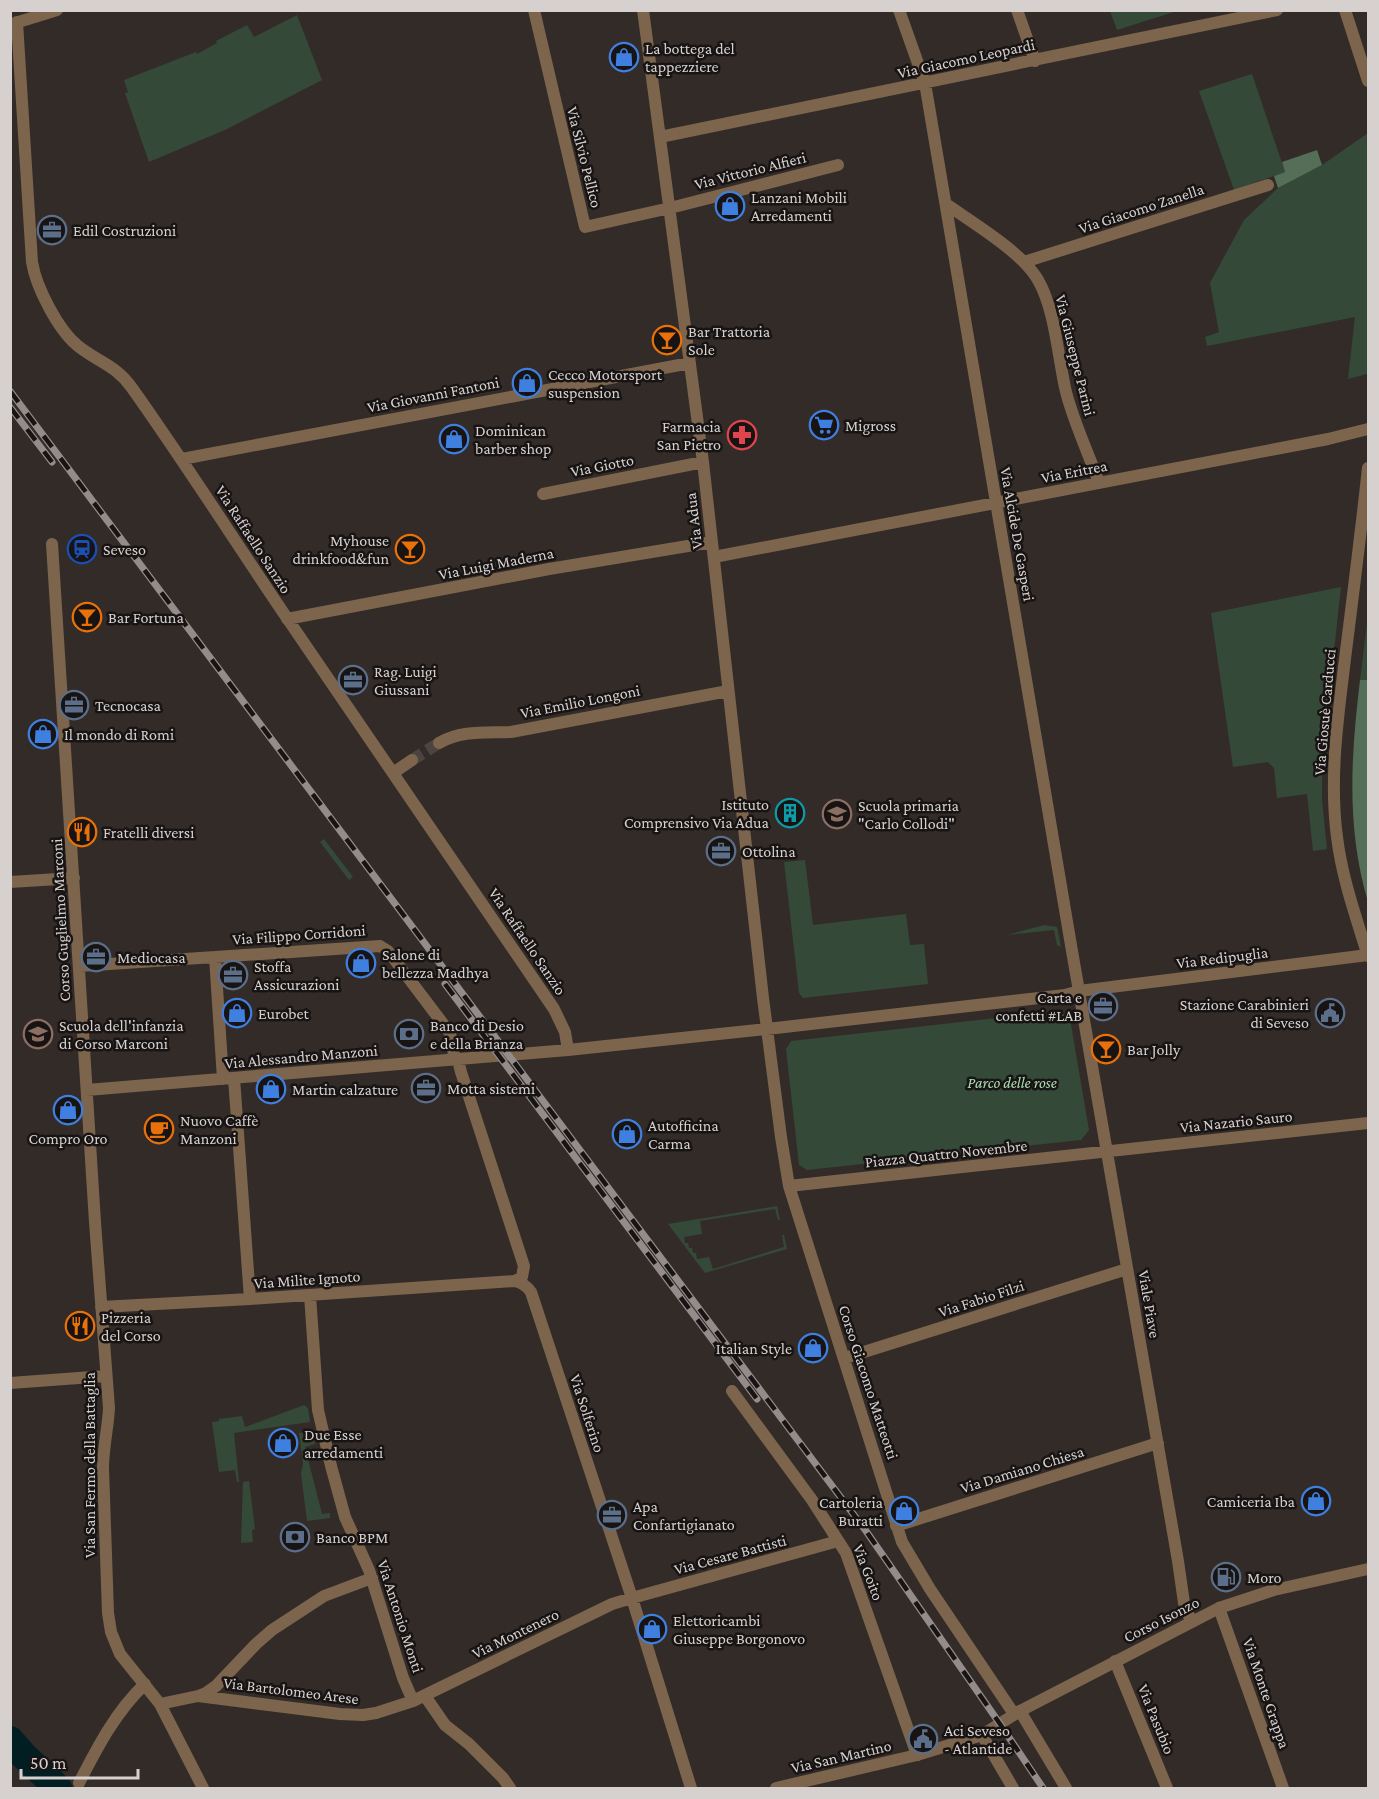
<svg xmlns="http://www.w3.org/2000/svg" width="1379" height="1799" viewBox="0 0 1379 1799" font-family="'Crimson Pro',serif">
<rect width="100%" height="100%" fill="#332b28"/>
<!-- green -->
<path fill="#354938" d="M 1110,11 L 1110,10 L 1177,11 L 1117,30 Z
M 297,15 L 322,80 L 227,129 L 149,162 L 125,93 L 128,92 L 124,80 L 196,52 L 197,54 L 217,43 L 216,41 L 247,25 L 254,37 Z
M 1252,74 L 1285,172 L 1234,190 L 1199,91 Z
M 1368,133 L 1368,363 L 1367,374 L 1348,379 L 1355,317 L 1207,346 L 1205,337 L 1219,332 L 1210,283 L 1244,220 L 1278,188 L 1322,165 Z
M 1341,587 L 1322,760 L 1322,800 L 1327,849 L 1313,851 L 1307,794 L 1277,798 L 1274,768 L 1268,762 L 1233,767 L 1211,613 Z
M 1368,615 L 1368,675 L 1367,680 L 1360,680 Z
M 324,839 L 353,877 L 349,880 L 320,842 Z
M 805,860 L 813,925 L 906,914 L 910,945 L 924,944 L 928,984 L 803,998 L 799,993 L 784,862 Z
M 1044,925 L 1057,927 L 1061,947 L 1057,945 L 1054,930 L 1007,935 Z
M 1059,1011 L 1070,1019 L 1089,1130 L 1081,1140 L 807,1170 L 799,1165 L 786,1049 L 791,1041 Z
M 777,1206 L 780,1220 L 778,1220 L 775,1209 L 700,1221 L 702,1234 L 684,1237 L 685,1243 L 688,1243 L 689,1248 L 692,1248 L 693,1253 L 696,1253 L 697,1259 L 709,1257 L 713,1269 L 784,1247 L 782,1235 L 784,1235 L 787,1249 L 705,1273 L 668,1224 Z
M 304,1405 L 308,1408 L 310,1422 L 234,1433 L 239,1482 L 237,1482 L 235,1470 L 219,1472 L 212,1422 L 219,1421 L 219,1419 L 242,1416 L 245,1427 Z
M 312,1431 L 315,1444 L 305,1447 L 322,1514 L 330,1513 L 330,1518 L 307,1521 L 301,1474 L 303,1463 L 299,1433 Z
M 249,1481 L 255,1529 L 252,1530 L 253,1542 L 241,1543 L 243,1482 Z"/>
<!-- forest -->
<path fill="#546e58" d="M 1317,150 L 1322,165 L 1278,188 L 1274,176 L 1285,172 L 1282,162 Z
M 1368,675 L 1368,902 C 1346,827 1351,756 1360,680 L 1367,680 Z"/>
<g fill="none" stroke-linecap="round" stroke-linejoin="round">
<!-- river -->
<path stroke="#011f23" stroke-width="28" d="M 10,1740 L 23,1755 L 58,1788"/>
<!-- minor-tunnel -->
<path stroke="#4b4441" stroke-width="12" stroke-dasharray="12 6" stroke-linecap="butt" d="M 412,760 L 439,743"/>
<!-- minor -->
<path stroke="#7c654c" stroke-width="12" d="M 534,10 L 585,227 L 670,208 L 838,165
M 643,10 L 703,462 L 763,998 L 781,1137 L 789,1186 L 902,1542 L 930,1589 L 1014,1714
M 899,10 L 925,83 L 1072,951 L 1178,1561 L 1184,1603 L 1191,1621
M 1017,10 L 1035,61
M 17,22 L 32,262 C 36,287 58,330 78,346 C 98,362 116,365 132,388 C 186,464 236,543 289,621 C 377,750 465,879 554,1009 L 565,1032 L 568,1050
M 12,24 L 57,10
M 660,137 L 1277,10
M 946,204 C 973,223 1022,252 1038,280 C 1055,309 1058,358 1066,392 C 1074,423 1088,452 1099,483
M 1024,262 L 1268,185
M 182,459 L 690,363
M 543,494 L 703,462
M 52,544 L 95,1222 L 109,1408 C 108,1428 103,1448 103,1468 L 108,1613 L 111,1632 L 120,1654 L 160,1704
M 714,557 L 1328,439 L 1368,429
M 287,619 L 549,569 L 712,542
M 439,743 C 461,730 486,733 511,732 L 728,691
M 393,773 L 412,760
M 10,882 L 74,878
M 215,957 L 223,1079
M 80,966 L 380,946 L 388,951 L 450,1033 L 455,1060
M 458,1060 L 461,1072 L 524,1266 L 522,1277 L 515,1281
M 234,1078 L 250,1299
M 87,1090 L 568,1050 L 767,1029 L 1065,995 L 1079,991 L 1368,955
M 789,1186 L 1368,1123
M 310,1295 L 318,1410 L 331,1466 L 345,1517 L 369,1570 L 403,1678 L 413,1701
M 101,1307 L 250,1299 L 515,1281 C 523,1283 527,1286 531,1292 L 632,1598 L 691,1788
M 845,1358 L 1127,1269
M 10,1383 L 106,1376
M 732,1391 L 812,1500 L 846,1553 L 917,1755
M 896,1526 L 1158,1443
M 1219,1608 L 1283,1788
M 1115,1661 L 1167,1788
M 198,1696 L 340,1714 L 363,1715 L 376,1713 L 413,1701 L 612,1604 L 632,1598 L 838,1541
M 425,1696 L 445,1725 L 469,1744 L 503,1778 L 510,1788
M 1020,1711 L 1066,1788
M 982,1735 L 1013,1788
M 79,1783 C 97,1748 116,1711 145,1684
M 203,1788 L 160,1704 L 198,1696 L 206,1693 L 216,1686 L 256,1644 L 272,1630 L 324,1596 L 372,1578"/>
<!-- tertiary -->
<path stroke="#7c654c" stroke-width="12" d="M 1345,10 L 1368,81
M 1368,468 C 1361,532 1353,595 1345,659 C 1338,717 1329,778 1337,837 C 1342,878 1356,917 1368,956
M 776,1788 L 917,1755 L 982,1735 L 1020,1711 L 1219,1608 L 1274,1590 L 1368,1569"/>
<!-- rail casing -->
<g stroke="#938c8a" stroke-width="7">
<path id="rail" d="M 10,391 L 866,1531 L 1000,1724 L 1043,1788
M 10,407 L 52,462
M 445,984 L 757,1399"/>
</g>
<!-- rail -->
<use href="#rail" stroke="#181413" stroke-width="4.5" stroke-dasharray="14" stroke-linecap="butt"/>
</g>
<!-- icons -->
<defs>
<g id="shop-ring" transform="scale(1.5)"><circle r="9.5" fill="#181413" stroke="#3f7fe0" stroke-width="1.5"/><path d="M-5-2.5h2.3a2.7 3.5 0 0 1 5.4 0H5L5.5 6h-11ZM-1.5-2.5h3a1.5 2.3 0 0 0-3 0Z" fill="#3f7fe0"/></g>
<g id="office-ring" transform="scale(1.5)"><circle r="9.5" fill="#181413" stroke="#5c6f8a" stroke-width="1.5"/><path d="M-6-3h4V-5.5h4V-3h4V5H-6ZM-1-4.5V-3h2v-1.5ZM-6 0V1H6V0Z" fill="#5c6f8a"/></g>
<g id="bar-ring" transform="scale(1.5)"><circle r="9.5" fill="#181413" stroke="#e8710a" stroke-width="1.5"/><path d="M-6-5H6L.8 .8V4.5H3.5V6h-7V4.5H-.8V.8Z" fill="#e8710a"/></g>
<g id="supermarket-ring" transform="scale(1.5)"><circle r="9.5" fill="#181413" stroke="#3f7fe0" stroke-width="1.5"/><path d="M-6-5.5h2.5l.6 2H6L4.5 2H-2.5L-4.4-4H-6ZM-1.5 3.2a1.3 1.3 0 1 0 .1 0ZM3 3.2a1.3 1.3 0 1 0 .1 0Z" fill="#3f7fe0"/></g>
<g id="pharmacy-ring" transform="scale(1.5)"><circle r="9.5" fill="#181413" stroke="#e0444e" stroke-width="1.5"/><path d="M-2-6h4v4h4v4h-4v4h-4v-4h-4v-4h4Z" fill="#e0444e"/></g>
<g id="station-ring" transform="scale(1.5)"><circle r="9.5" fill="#181413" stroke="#1a4fb4" stroke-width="1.5"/><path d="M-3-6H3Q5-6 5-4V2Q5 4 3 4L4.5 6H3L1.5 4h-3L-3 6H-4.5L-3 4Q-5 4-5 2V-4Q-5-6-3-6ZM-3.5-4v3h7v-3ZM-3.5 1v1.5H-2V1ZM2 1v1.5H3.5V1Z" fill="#1a4fb4"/></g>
<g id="building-ring" transform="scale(1.5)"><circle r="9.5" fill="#181413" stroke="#0f9aa8" stroke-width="1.5"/><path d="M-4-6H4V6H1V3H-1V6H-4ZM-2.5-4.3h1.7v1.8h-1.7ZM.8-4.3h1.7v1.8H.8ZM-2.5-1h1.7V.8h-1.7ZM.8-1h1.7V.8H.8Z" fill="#0f9aa8"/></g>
<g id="school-ring" transform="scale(1.5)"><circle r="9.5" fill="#181413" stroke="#8d6e63" stroke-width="1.5"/><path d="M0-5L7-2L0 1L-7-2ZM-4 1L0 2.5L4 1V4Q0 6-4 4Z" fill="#8d6e63"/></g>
<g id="restaurant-ring" transform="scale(1.5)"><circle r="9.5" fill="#181413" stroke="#e8710a" stroke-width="1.5"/><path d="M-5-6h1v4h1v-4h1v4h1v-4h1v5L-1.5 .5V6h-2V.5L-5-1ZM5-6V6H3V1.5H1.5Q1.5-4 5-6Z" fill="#e8710a"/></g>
<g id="civic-ring" transform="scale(1.5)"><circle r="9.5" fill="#181413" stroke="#5c6f8a" stroke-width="1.5"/><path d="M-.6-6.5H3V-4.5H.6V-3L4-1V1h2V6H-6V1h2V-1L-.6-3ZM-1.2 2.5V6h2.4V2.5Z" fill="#5c6f8a"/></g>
<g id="bank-ring" transform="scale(1.5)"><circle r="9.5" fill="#181413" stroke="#5c6f8a" stroke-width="1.5"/><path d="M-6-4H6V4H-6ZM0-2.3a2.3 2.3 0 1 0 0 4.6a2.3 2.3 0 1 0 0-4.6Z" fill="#5c6f8a"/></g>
<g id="cafe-ring" transform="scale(1.5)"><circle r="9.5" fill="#181413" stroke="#e8710a" stroke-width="1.5"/><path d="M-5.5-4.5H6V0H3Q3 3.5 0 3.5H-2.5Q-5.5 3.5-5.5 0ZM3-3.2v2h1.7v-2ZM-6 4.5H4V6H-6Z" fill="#e8710a"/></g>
<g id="fuel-ring" transform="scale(1.5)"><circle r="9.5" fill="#181413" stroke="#5c6f8a" stroke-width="1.5"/><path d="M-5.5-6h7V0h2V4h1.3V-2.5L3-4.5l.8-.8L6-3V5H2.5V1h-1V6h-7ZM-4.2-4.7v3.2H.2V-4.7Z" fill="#5c6f8a"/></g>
</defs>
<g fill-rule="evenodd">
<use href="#shop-ring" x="624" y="57"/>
<use href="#shop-ring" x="730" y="206"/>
<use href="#office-ring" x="52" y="230"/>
<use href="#bar-ring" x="667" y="340"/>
<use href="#shop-ring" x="527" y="383"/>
<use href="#supermarket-ring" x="824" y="425"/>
<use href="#pharmacy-ring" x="742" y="435"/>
<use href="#shop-ring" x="454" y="439"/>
<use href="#station-ring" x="82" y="549"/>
<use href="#bar-ring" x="410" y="549"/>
<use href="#bar-ring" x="87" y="617"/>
<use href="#office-ring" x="353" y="680"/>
<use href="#office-ring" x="74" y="705"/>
<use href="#shop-ring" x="43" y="734"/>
<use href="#building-ring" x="790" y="813"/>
<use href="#school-ring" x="837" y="814"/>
<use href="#restaurant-ring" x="82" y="832"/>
<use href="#office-ring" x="721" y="851"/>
<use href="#office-ring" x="96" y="957"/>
<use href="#shop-ring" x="361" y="963"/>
<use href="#office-ring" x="233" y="975"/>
<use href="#office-ring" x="1103" y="1006"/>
<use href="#shop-ring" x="237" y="1013"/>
<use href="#civic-ring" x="1330" y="1013"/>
<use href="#school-ring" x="38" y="1034"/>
<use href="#bank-ring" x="409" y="1034"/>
<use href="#bar-ring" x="1106" y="1049"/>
<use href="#office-ring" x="426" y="1088"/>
<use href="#shop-ring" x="271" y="1089"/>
<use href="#shop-ring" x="68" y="1110"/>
<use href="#cafe-ring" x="159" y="1129"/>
<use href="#shop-ring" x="627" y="1134"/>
<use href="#restaurant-ring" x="80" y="1326"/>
<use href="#shop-ring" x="813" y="1348"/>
<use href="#shop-ring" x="283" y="1443"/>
<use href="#shop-ring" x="1316" y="1501"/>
<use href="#shop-ring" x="904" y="1511"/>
<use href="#office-ring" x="612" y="1515"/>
<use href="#bank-ring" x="295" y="1537"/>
<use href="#fuel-ring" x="1226" y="1577"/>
<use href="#shop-ring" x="652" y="1629"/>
<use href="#civic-ring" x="923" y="1739"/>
</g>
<g text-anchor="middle" stroke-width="5" stroke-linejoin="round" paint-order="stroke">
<!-- poi labels -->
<g font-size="16" fill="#d6d1cf" stroke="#181413" text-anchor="start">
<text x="645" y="54">La bottega del<tspan x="645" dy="18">tappezziere</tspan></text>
<text x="751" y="203">Lanzani Mobili<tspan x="751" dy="18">Arredamenti</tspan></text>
<text x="73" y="236">Edil Costruzioni</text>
<text x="688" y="337">Bar Trattoria<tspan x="688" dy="18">Sole</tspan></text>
<text x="548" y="380">Cecco Motorsport<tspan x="548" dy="18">suspension</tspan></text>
<text x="845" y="431">Migross</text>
<text x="721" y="432" text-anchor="end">Farmacia<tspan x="721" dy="18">San Pietro</tspan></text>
<text x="475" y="436">Dominican<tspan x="475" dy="18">barber shop</tspan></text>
<text x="389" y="546" text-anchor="end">Myhouse<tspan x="389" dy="18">drinkfood&amp;fun</tspan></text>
<text x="103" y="555">Seveso</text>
<text x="108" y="623">Bar Fortuna</text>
<text x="374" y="677">Rag. Luigi<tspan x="374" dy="18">Giussani</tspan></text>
<text x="95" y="711">Tecnocasa</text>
<text x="64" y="740">Il mondo di Romi</text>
<text x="769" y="810" text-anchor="end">Istituto<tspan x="769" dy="18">Comprensivo Via Adua</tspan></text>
<text x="858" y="811">Scuola primaria<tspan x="858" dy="18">"Carlo Collodi"</tspan></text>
<text x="103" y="838">Fratelli diversi</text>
<text x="742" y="857">Ottolina</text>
<text x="382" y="960">Salone di<tspan x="382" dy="18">bellezza Madhya</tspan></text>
<text x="117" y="963">Mediocasa</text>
<text x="254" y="972">Stoffa<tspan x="254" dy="18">Assicurazioni</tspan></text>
<text x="1082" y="1003" text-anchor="end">Carta e<tspan x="1082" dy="18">confetti #LAB</tspan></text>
<text x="1309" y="1010" text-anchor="end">Stazione Carabinieri<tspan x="1309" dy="18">di Seveso</tspan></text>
<text x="258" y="1019">Eurobet</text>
<text x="59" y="1031">Scuola dell'infanzia<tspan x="59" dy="18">di Corso Marconi</tspan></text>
<text x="430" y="1031">Banco di Desio<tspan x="430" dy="18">e della Brianza</tspan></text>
<text x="1127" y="1055">Bar Jolly</text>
<text x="447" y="1094">Motta sistemi</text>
<text x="292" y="1095">Martin calzature</text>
<text x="180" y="1126">Nuovo Caffè<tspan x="180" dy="18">Manzoni</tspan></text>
<text x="648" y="1131">Autofficina<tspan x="648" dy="18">Carma</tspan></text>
<text x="68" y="1144" text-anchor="middle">Compro Oro</text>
<text x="101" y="1323">Pizzeria<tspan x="101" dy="18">del Corso</tspan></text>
<text x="792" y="1354" text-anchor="end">Italian Style</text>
<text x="304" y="1440">Due Esse<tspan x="304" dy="18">arredamenti</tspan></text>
<text x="1295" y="1507" text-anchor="end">Camiceria Iba</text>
<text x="883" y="1508" text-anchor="end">Cartoleria<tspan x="883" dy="18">Buratti</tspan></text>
<text x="633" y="1512">Apa<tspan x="633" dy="18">Confartigianato</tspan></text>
<text x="316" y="1543">Banco BPM</text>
<text x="1247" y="1583">Moro</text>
<text x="673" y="1626">Elettoricambi<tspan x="673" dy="18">Giuseppe Borgonovo</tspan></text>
<text x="944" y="1736">Aci Seveso<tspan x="944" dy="18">- Atlantide</tspan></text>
</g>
<!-- street labels -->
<g font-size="16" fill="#d6d1cf" stroke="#181413">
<text transform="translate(966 58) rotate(-12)" y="6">Via Giacomo Leopardi</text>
<text transform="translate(585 157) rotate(76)" y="6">Via Silvio Pellico</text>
<text transform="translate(750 170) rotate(-14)" y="6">Via Vittorio Alfieri</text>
<text transform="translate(1141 208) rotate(-18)" y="6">Via Giacomo Zanella</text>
<text transform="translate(1076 355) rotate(76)" y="6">Via Giuseppe Parini</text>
<text transform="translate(433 394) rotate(-11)" y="6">Via Giovanni Fantoni</text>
<text transform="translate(602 465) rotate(-11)" y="6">Via Giotto</text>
<text transform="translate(1074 471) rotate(-11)" y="6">Via Eritrea</text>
<text transform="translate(693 521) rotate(-97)" y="6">Via Adua</text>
<text transform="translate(1018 534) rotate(80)" y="6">Via Alcide De Gasperi</text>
<text transform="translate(254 539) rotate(57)" y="6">Via Raffaello Sanzio</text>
<text transform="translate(496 563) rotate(-11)" y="6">Via Luigi Maderna</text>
<text transform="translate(580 701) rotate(-11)" y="6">Via Emilio Longoni</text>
<text transform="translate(1324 712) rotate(-85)" y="6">Via Giosuè Carducci</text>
<text transform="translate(60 920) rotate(-93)" y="6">Corso Guglielmo Marconi</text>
<text transform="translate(299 934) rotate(-4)" y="6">Via Filippo Corridoni</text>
<text transform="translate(528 941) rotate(56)" y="6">Via Raffaello Sanzio</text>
<text transform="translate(1222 957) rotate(-7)" y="6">Via Redipuglia</text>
<text transform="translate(301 1056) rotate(-5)" y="6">Via Alessandro Manzoni</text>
<text transform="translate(1236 1121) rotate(-6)" y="6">Via Nazario Sauro</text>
<text transform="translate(946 1153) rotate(-6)" y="6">Piazza Quattro Novembre</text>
<text transform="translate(307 1279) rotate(-4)" y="6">Via Milite Ignoto</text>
<text transform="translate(981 1298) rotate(-18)" y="6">Via Fabio Filzi</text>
<text transform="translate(1150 1304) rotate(80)" y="6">Viale Piave</text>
<text transform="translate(869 1382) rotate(72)" y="6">Corso Giacomo Matteotti</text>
<text transform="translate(588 1413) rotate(72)" y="6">Via Solferino</text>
<text transform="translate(89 1465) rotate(-90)" y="6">Via San Fermo della Battaglia</text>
<text transform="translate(1022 1469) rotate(-17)" y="6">Via Damiano Chiesa</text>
<text transform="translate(730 1554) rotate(-15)" y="6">Via Cesare Battisti</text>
<text transform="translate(869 1572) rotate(69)" y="6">Via Goito</text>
<text transform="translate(401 1616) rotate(72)" y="6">Via Antonio Monti</text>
<text transform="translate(1161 1619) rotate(-27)" y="6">Corso Isonzo</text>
<text transform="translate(515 1633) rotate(-26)" y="6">Via Montenero</text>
<text transform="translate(291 1690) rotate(7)" y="6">Via Bartolomeo Arese</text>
<text transform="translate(1267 1693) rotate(71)" y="6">Via Monte Grappa</text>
<text transform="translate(1157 1719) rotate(68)" y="6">Via Pasubio</text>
<text transform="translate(841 1756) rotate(-13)" y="6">Via San Martino</text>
</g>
<!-- park labels -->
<g font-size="16" font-style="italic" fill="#acddb4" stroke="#181413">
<text x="1012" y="1088">Parco delle rose</text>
</g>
</g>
<!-- border -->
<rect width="1379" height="1799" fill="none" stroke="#d6d1cf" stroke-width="24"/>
<!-- scale -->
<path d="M21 1769v9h117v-9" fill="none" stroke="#d6d1cf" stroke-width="3"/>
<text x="30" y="1769" font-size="18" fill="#d6d1cf" stroke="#181413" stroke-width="4.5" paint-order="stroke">50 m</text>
</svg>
